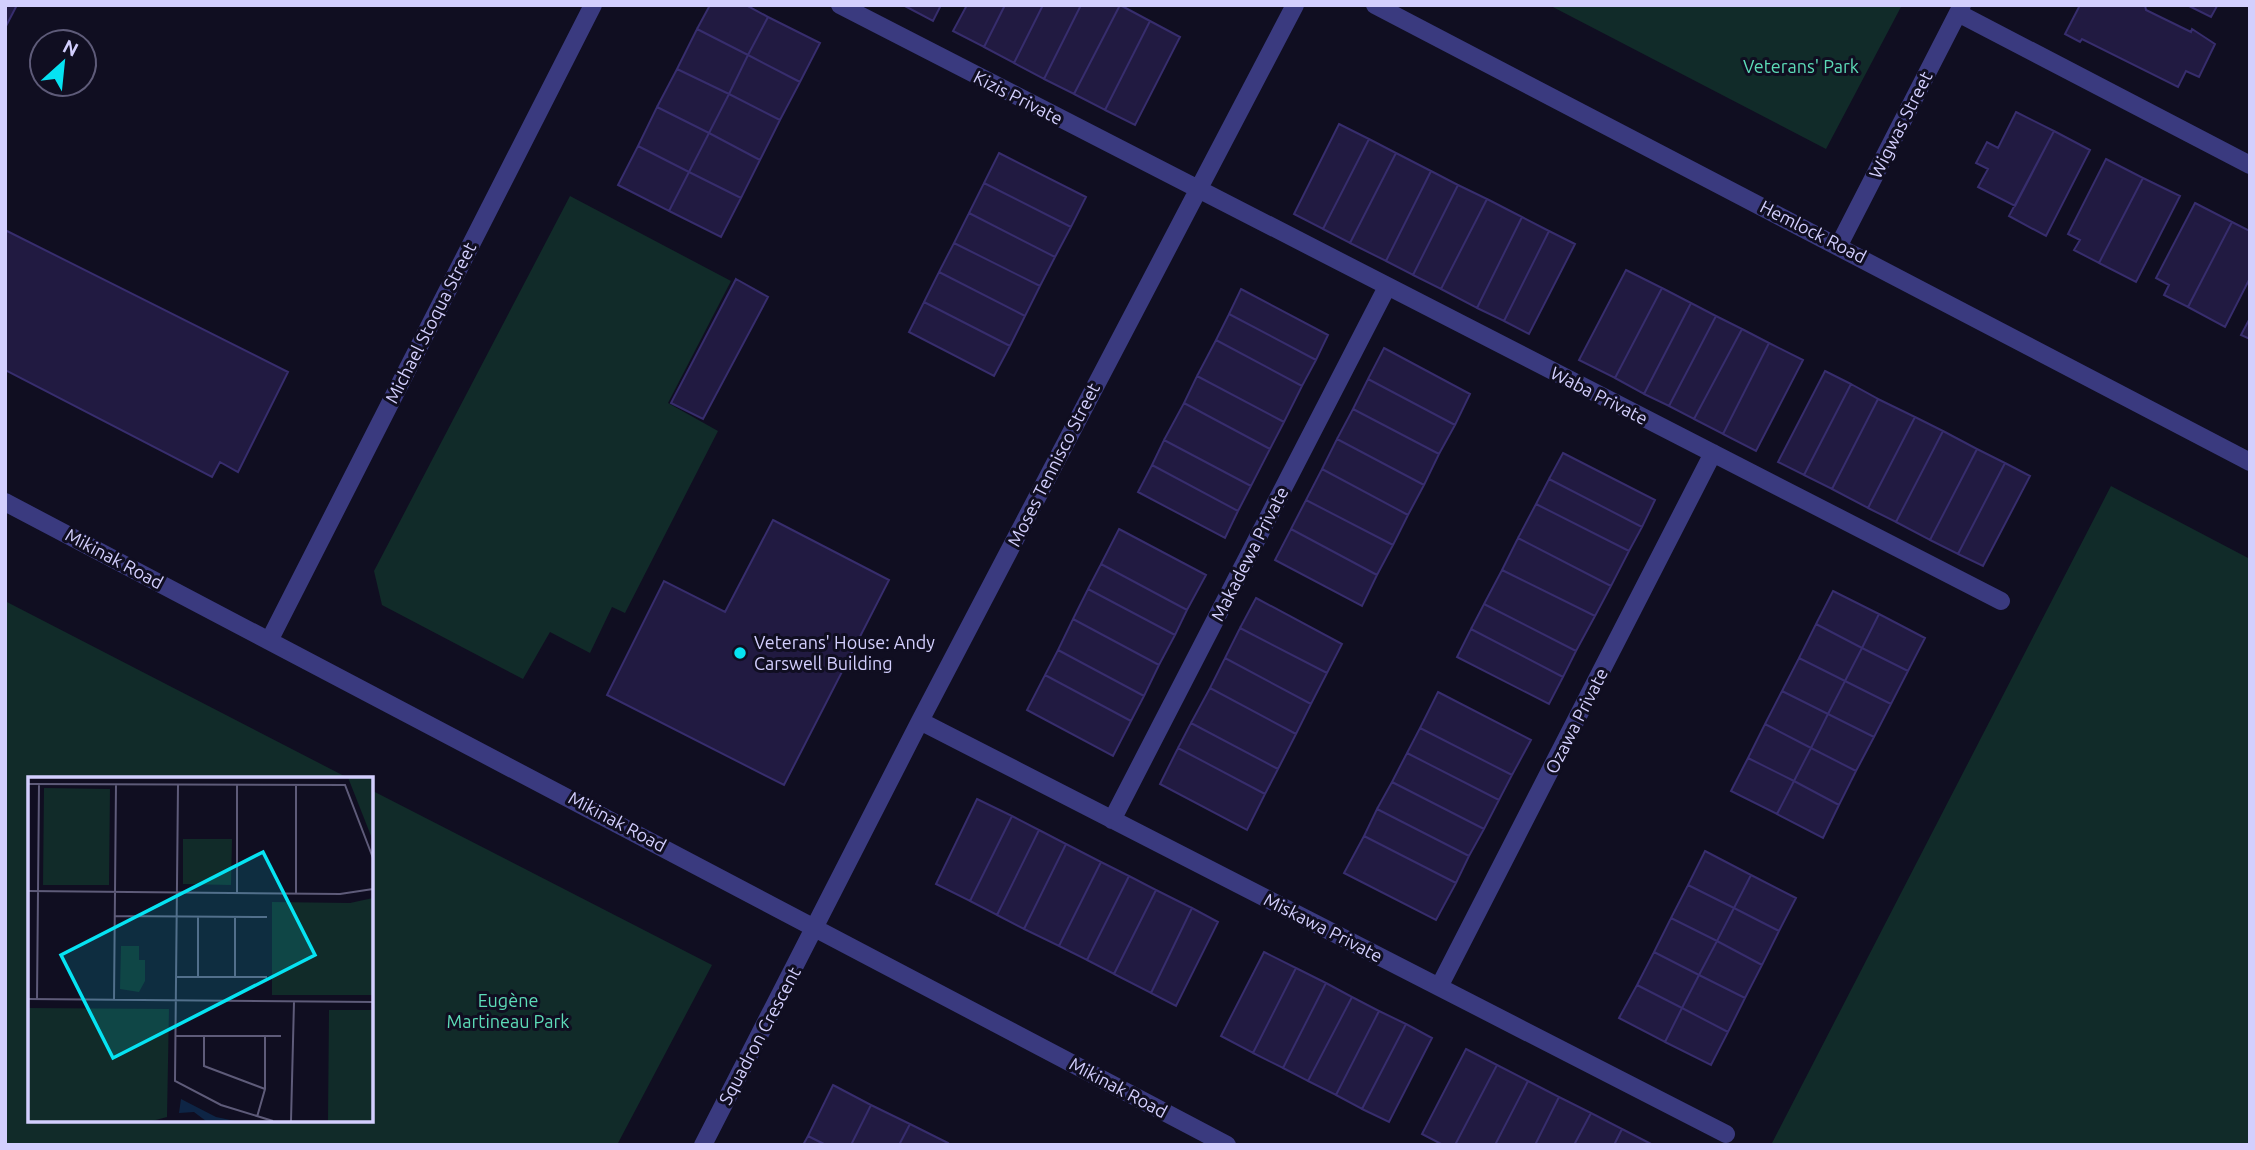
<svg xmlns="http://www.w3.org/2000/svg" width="2255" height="1150" viewBox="0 0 2255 1150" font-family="Ubuntu,sans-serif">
<rect width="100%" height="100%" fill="#100e21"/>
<!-- green -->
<path fill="#112b29" d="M 1549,5 L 1902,5 L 1826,149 Z
M 570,196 L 731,281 L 668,403 L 718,431 L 625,613 L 612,607 L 590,653 L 550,632 L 523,679 L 382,605 L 374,571 Z
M 2111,486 L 2250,559 L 2250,1145 L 1771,1145 Z
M 5,601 L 350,779 L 30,779 L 30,1120 L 371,1120 L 371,790 L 712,965 L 617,1145 L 5,1145 Z"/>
<!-- building -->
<path fill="#211a41" stroke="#372d6d" stroke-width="2" d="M 5,5 L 17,5 L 5,28 Z
M 710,5 L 746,5 L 768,17 L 748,55 L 697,29 Z
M 903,5 L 941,5 L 933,21 Z
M 967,5 L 1005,5 L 984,47 L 953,31 Z
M 1005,5 L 1043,5 L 1014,63 L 984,47 Z
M 1043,5 L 1081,5 L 1044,79 L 1014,63 Z
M 1081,5 L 1120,5 L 1074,94 L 1044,79 Z
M 1120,5 L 1150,21 L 1105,110 L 1074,94 Z
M 2080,5 L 2145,5 L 2146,10 L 2191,32 L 2192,29 L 2215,44 L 2199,77 L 2186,71 L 2178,87 L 2082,39 L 2080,42 L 2065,34 Z
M 2187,5 L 2221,5 L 2217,6 L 2211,17 Z
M 768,17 L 820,43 L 800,82 L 748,55 Z
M 1150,21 L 1180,37 L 1135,125 L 1105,110 Z
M 697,29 L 748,55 L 729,94 L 677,69 Z
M 748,55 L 800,82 L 780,120 L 729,94 Z
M 677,69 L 729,94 L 709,133 L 657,107 Z
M 729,94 L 780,120 L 760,160 L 709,133 Z
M 657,107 L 709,133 L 689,172 L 638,146 Z
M 2016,112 L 2054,131 L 2015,206 L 1978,187 L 1988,169 L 1976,163 L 1987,142 L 1998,148 Z
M 1339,124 L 1369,139 L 1323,229 L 1294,214 Z
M 2054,131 L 2090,150 L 2046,236 L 2009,216 Z
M 709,133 L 760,160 L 741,198 L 689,172 Z
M 1369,139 L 1396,153 L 1350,243 L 1323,229 Z
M 638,146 L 689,172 L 669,211 L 618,185 Z
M 999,153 L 1086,197 L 1071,227 L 984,183 Z
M 1396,153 L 1431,171 L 1386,261 L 1350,243 Z
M 2106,159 L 2143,178 L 2099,263 L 2074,250 L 2080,240 L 2068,234 Z
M 1431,171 L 1458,185 L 1413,275 L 1386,261 Z
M 689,172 L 741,198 L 721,237 L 669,211 Z
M 2143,178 L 2180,196 L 2136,282 L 2099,263 Z
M 984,183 L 1071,227 L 1055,257 L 969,213 Z
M 1458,185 L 1487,199 L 1441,289 L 1413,275 Z
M 1487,199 L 1522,217 L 1477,308 L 1441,289 Z
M 2195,203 L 2232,222 L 2188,307 L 2164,295 L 2169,285 L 2156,278 Z
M 969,213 L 1055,257 L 1040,286 L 954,243 Z
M 1522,217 L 1549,231 L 1504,321 L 1477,308 Z
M 2232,222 L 2250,231 L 2250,278 L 2225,327 L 2188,307 Z
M 5,230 L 288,372 L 238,472 L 220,462 L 212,477 L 5,370 Z
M 1549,231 L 1575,244 L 1529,334 L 1504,321 Z
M 954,243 L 1040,286 L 1025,316 L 939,272 Z
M 1626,270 L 1662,288 L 1615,378 L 1579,360 Z
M 939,272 L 1025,316 L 1010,346 L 924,302 Z
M 736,279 L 768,297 L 703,419 L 671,403 Z
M 1662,288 L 1691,303 L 1644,394 L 1615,378 Z
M 1241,289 L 1328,335 L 1316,360 L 1229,314 Z
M 924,302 L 1010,346 L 994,376 L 909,332 Z
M 1691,303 L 1716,316 L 1669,406 L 1644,394 Z
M 1229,314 L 1316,360 L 1302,386 L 1216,340 Z
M 1716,316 L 1742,329 L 1694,419 L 1669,406 Z
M 2250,318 L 2250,339 L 2241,335 Z
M 1742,329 L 1769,343 L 1723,434 L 1694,419 Z
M 1216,340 L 1302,386 L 1284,422 L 1197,376 Z
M 1769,343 L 1803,360 L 1756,451 L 1723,434 Z
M 1384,348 L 1470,394 L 1455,425 L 1368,379 Z
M 1825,371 L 1851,384 L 1804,475 L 1778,462 Z
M 1197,376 L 1284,422 L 1270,449 L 1184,403 Z
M 1368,379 L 1455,425 L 1439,454 L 1353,409 Z
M 1851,384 L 1878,399 L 1832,489 L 1804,475 Z
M 1878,399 L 1915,417 L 1868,508 L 1832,489 Z
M 1184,403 L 1270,449 L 1251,486 L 1164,440 Z
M 1353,409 L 1439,454 L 1424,485 L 1337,439 Z
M 1915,417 L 1943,431 L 1896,522 L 1868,508 Z
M 1943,431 L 1977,449 L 1930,540 L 1896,522 Z
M 1337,439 L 1424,485 L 1408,515 L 1322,469 Z
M 1164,440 L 1251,486 L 1238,511 L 1152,465 Z
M 1977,449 L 2005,463 L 1958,554 L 1930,540 Z
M 1563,453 L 1655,500 L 1642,527 L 1549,479 Z
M 2005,463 L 2030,476 L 1983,566 L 1958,554 Z
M 1152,465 L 1238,511 L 1225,538 L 1138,492 Z
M 1322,469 L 1408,515 L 1393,545 L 1306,500 Z
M 1549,479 L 1642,527 L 1629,551 L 1536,504 Z
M 1306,500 L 1393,545 L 1377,575 L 1291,529 Z
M 1536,504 L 1629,551 L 1611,586 L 1518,538 Z
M 773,520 L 889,580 L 784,785 L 607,695 L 664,581 L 725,612 Z
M 1119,529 L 1206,575 L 1187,610 L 1101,564 Z
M 1291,529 L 1377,575 L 1362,606 L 1275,560 Z
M 1518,538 L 1611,586 L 1595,616 L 1502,570 Z
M 1101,564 L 1187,610 L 1175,635 L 1088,589 Z
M 1502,570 L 1595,616 L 1576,651 L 1484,604 Z
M 1088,589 L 1175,635 L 1159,665 L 1073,619 Z
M 1833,591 L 1879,614 L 1862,648 L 1816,624 Z
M 1256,598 L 1342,644 L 1327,673 L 1240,628 Z
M 1484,604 L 1576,651 L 1563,677 L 1471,629 Z
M 1879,614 L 1925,638 L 1908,671 L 1862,648 Z
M 1073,619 L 1159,665 L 1144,696 L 1058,650 Z
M 1816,624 L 1862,648 L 1845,681 L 1799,658 Z
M 1240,628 L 1327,673 L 1311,704 L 1225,658 Z
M 1471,629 L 1563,677 L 1549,704 L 1457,657 Z
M 1862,648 L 1908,671 L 1891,704 L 1845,681 Z
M 1058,650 L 1144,696 L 1131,721 L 1045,675 Z
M 1225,658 L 1311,704 L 1296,734 L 1210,688 Z
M 1799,658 L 1845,681 L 1828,714 L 1782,691 Z
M 1045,675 L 1131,721 L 1113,756 L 1027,710 Z
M 1845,681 L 1891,704 L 1874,737 L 1828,714 Z
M 1210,688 L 1296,734 L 1278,769 L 1191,723 Z
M 1782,691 L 1828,714 L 1811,748 L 1765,724 Z
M 1438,692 L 1531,740 L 1512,775 L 1420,728 Z
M 1828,714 L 1874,737 L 1856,771 L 1811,748 Z
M 1191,723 L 1278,769 L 1265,794 L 1178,748 Z
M 1765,724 L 1811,748 L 1794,781 L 1748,758 Z
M 1420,728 L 1512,775 L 1499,800 L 1407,753 Z
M 1178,748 L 1265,794 L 1247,830 L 1160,784 Z
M 1811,748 L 1856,771 L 1839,805 L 1794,781 Z
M 1407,753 L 1499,800 L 1484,829 L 1392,782 Z
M 1748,758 L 1794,781 L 1777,814 L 1731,791 Z
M 1794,781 L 1839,805 L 1823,838 L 1777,814 Z
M 1392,782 L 1484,829 L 1469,856 L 1377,809 Z
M 977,799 L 1012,816 L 970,901 L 936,884 Z
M 1377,809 L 1469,856 L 1456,883 L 1364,836 Z
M 1012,816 L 1039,830 L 997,915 L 970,901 Z
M 1039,830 L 1066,844 L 1024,929 L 997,915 Z
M 1364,836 L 1456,883 L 1436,920 L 1344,873 Z
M 1066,844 L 1101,862 L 1059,946 L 1024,929 Z
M 1705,851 L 1751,875 L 1734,908 L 1688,885 Z
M 1101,862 L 1129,876 L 1087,960 L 1059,946 Z
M 1751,875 L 1796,898 L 1779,931 L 1734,908 Z
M 1129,876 L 1156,890 L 1114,974 L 1087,960 Z
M 1688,885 L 1734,908 L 1717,941 L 1671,918 Z
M 1156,890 L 1192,908 L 1151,993 L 1114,974 Z
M 1192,908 L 1218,922 L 1176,1006 L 1151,993 Z
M 1734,908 L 1779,931 L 1762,965 L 1717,941 Z
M 1671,918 L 1717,941 L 1699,975 L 1654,952 Z
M 1717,941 L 1762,965 L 1745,998 L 1699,975 Z
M 1264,952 L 1296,968 L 1253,1053 L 1221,1036 Z
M 1654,952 L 1699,975 L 1682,1008 L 1637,985 Z
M 1296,968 L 1326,983 L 1283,1068 L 1253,1053 Z
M 1699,975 L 1745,998 L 1728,1032 L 1682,1008 Z
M 1326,983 L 1352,997 L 1308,1081 L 1283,1068 Z
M 1637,985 L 1682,1008 L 1665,1042 L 1619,1018 Z
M 1352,997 L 1379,1011 L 1336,1095 L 1308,1081 Z
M 1682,1008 L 1728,1032 L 1711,1065 L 1665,1042 Z
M 1379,1011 L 1406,1024 L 1362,1109 L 1336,1095 Z
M 1406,1024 L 1432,1038 L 1389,1122 L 1362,1109 Z
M 1466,1049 L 1497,1065 L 1455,1145 L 1443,1145 L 1422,1134 Z
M 1497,1065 L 1528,1081 L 1495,1145 L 1455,1145 Z
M 1528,1081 L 1559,1097 L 1535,1145 L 1495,1145 Z
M 833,1085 L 871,1105 L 851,1145 L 826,1145 L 808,1136 Z
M 1559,1097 L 1591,1113 L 1574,1145 L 1535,1145 Z
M 871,1105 L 910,1124 L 899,1145 L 851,1145 Z
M 1591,1113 L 1622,1129 L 1614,1145 L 1574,1145 Z
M 910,1124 L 948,1143 L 947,1145 L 899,1145 Z
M 1622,1129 L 1653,1145 L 1614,1145 Z
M 808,1136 L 826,1145 L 803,1145 Z"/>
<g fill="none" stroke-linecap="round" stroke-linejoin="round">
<!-- minor -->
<path stroke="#3a3a7f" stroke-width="18" d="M 840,5 L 2001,601
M 1375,5 L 2250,462
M 1958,13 L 2250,165
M 1839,245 L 1962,5
M 5,502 L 1227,1145
M 269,641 L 593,5
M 920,721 L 1726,1134
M 1112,820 L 1387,287
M 1439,987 L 1713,453
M 703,1145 L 920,721 L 1295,5"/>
</g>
<!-- markers -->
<circle fill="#06e3f2" stroke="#100e21" stroke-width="2.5" cx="740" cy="653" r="7"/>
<g text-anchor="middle" stroke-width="6" stroke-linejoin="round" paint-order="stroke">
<!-- park labels -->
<g font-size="18" fill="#5ddcb8" stroke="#100e21">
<text x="1801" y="73">Veterans' Park</text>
<text x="508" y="1007">Eugène<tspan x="508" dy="21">Martineau Park</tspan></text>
</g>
<!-- street labels -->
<g font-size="18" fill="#d3cffe" stroke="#100e21">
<text transform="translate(1018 98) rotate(27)" y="6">Kizis Private</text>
<text transform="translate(1901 125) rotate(-63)" y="6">Wigwas Street</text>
<text transform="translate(1813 232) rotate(27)" y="6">Hemlock Road</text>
<text transform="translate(431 323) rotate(-63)" y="6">Michael Stoqua Street</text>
<text transform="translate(1599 396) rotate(27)" y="6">Waba Private</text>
<text transform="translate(1054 465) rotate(-63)" y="6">Moses Tennisco Street</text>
<text transform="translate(1250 554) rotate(-63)" y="6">Makadewa Private</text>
<text transform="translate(114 559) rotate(28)" y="6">Mikinak Road</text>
<text transform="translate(1577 721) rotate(-63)" y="6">Ozawa Private</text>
<text transform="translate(617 822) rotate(28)" y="6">Mikinak Road</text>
<text transform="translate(1323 928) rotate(27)" y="6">Miskawa Private</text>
<text transform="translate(760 1036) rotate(-62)" y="6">Squadron Crescent</text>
<text transform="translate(1118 1088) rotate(28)" y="6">Mikinak Road</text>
</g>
<!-- poi labels -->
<g font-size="18" fill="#d3cffe" stroke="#100e21" text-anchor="start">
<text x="754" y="649">Veterans' House: Andy<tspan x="754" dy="21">Carswell Building</tspan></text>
</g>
</g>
<!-- overview -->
<g transform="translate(28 777)">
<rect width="345" height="345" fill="#100e21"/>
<path d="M 320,0 L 345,0 L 345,64 L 321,3 ZM 16,11 L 82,12 L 81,108 L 15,108 ZM 155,62 L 204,62 L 203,108 L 155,107 ZM 345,121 L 345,218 L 244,218 L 244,125 L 322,126 ZM 93,169 L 111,169 L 111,183 L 117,183 L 117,204 L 111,215 L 92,212 ZM 0,231 L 141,232 L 139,340 L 124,344 L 0,344 ZM 301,233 L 345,233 L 345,344 L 300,344 Z" fill="#112b29"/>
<path d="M 153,322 L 188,340 L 207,344 L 178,344 L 166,335 L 151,336 Z" fill="#0e2545"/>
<path fill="none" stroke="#5e5b79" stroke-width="2" d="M 0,7 L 317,8 L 345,81M 150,8 L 147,304 L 193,328 L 245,344M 0,114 L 312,117 L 345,112M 209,116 L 209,8M 268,116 L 268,8M 86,139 L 239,140M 148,200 L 239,200M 170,200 L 170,140M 207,200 L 207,140M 0,222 L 345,225M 9,222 L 11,7M 86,223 L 88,7M 148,259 L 253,259M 176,259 L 176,289 L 237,312M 229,340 L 237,312 L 237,259M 263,344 L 266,225"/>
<path fill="#06e3f2" fill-opacity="0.15" stroke="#06e3f2" stroke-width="3.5" d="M 235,75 L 287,178 L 85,281 L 33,178 Z"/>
<rect width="345" height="345" fill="none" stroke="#d3cffe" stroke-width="3.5"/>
</g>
<!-- border -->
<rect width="2255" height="1150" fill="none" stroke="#d3cffe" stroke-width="14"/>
<!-- north arrow -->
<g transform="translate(63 63) rotate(27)"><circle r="33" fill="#100e21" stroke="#5e5b79" stroke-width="2"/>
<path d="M0-5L12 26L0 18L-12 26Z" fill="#06e3f2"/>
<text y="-10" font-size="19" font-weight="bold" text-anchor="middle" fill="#d3cffe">N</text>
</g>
</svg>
